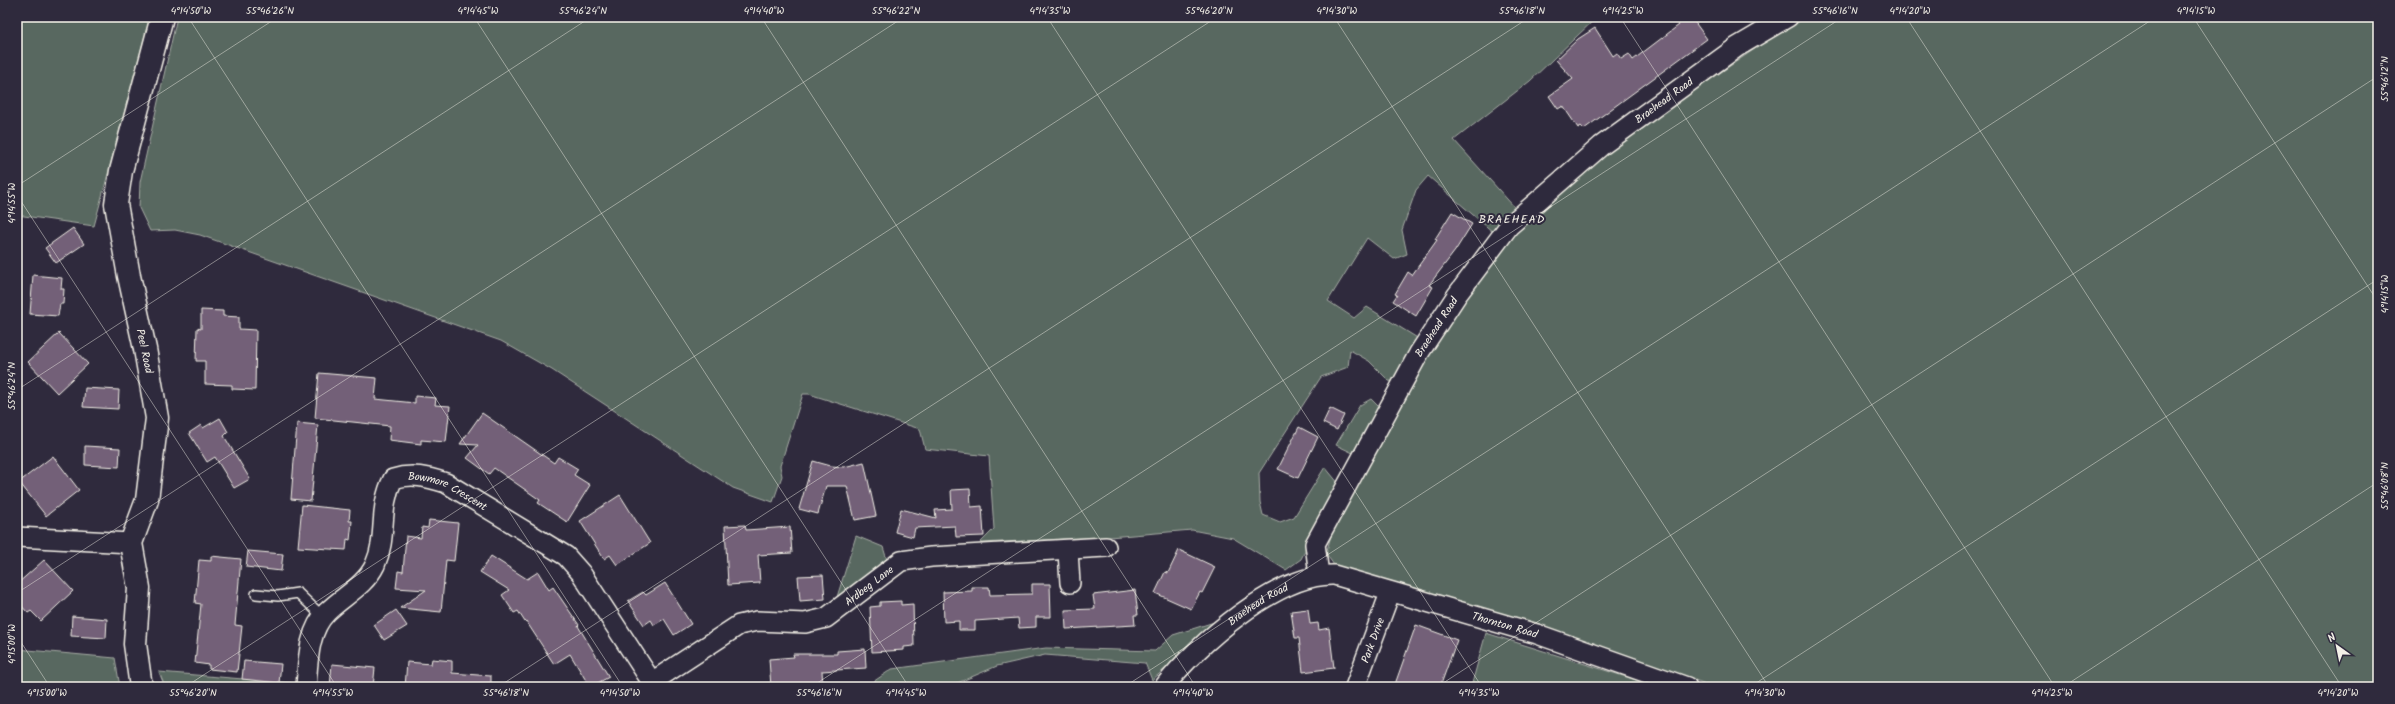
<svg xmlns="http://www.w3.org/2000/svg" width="2395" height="704" viewBox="0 0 2395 704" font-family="Kalam,sans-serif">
<rect width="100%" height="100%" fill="#2f2a3d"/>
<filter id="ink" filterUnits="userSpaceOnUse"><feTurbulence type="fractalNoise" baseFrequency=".025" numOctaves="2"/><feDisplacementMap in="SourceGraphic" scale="8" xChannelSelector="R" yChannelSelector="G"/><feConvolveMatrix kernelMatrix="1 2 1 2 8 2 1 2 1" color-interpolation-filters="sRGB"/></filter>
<g filter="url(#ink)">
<!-- green -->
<path fill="#586860" stroke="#a6aca4" d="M 17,17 L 150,17 L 94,226 L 17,215 Z
M 177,17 L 1597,17 L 1530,81 L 1454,140 L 1516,209 L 1494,233 L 1428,176 L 1416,190 L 1402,230 L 1407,254 L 1394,259 L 1367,238 L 1328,301 L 1354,318 L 1367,307 L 1419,339 L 1396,382 L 1389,381 L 1369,361 L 1350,350 L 1348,367 L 1321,377 L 1259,473 L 1260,502 L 1263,515 L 1280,522 L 1294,517 L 1325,467 L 1339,484 L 1301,559 L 1286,570 L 1233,538 L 1192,530 L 1109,537 L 980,543 L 994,529 L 989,456 L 925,449 L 920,429 L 809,394 L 803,394 L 780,466 L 782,476 L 773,502 L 733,488 L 552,370 L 501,341 L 200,235 L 175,230 L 150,231 L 139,208 L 140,182 Z
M 1807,17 L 2378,17 L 2378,687 L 1714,687 L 1612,650 L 1334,565 L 1326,554 L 1333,528 L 1405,387 L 1514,229 L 1616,144 L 1762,44 Z
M 1371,399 L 1381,409 L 1353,453 L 1336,445 L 1360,405 Z
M 856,536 L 883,547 L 887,560 L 826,609 L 837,597 Z
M 1224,619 L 1152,680 L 1145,663 L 1045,655 L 997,666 L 948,687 L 867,686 L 892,669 L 1046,648 L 1155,651 L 1173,635 Z
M 1486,633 L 1636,680 L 1652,687 L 1471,687 Z
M 17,649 L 115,658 L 120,687 L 17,687 Z
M 159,672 L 291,683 L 291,687 L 165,687 Z"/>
<!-- building -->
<path fill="#736078" stroke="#f4f1e8" d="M 1673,17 L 1691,17 L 1707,39 L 1584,129 L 1581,126 L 1578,128 L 1563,106 L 1558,109 L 1549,96 L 1573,79 L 1556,60 L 1578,39 L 1595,28 L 1613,56 L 1617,53 L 1621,59 L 1629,54 L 1633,60 L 1679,25 Z
M 1452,212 L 1472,224 L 1455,251 L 1429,285 L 1433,287 L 1416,316 L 1393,301 L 1397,295 L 1395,294 L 1408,272 L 1412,275 L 1437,240 L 1435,239 Z
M 73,228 L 84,244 L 56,263 L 45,248 Z
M 33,275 L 62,278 L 61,289 L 64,289 L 63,304 L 60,304 L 58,316 L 30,314 Z
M 201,310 L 223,311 L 223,316 L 239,317 L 239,329 L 256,330 L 255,390 L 232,389 L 232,385 L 205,384 L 205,361 L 196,361 L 197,328 L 201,329 Z
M 59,333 L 88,364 L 57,393 L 28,362 Z
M 319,373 L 377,378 L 375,399 L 415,403 L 415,396 L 436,398 L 435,405 L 450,406 L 446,442 L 421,440 L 421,444 L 389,440 L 390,426 L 315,418 Z
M 85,388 L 119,390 L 118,409 L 83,407 Z
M 1330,408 L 1344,415 L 1337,430 L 1323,423 Z
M 482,413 L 554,463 L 558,457 L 578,469 L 574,475 L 590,485 L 567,522 L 538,503 L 540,500 L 494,468 L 489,474 L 467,458 L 478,445 L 460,444 Z
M 220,418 L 228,432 L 224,436 L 250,479 L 234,488 L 215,457 L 207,462 L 189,433 L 201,425 L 203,428 Z
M 297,423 L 318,425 L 311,501 L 291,499 Z
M 1299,427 L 1318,437 L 1298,478 L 1278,469 Z
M 85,446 L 120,448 L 119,467 L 85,465 Z
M 53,456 L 79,490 L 46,516 L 19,482 Z
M 813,461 L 831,466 L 844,467 L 864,462 L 876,516 L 855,520 L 847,486 L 826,486 L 818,514 L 799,509 Z
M 970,489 L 971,507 L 982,506 L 984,536 L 956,537 L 955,526 L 915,528 L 913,537 L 895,532 L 901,509 L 936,518 L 935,510 L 952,509 L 951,490 Z
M 620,495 L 650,543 L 617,565 L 610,555 L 604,559 L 580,521 Z
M 302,505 L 350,510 L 349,521 L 352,521 L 350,540 L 347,539 L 346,550 L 298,547 Z
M 429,520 L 458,523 L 454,561 L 446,560 L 441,612 L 400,608 L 426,590 L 396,588 L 398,571 L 403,572 L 406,536 L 421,538 L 422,527 L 428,528 Z
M 745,525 L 746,530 L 790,527 L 792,553 L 758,555 L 760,583 L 728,585 L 725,526 Z
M 1179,550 L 1215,567 L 1202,593 L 1200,592 L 1191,609 L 1155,593 L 1165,572 L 1168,573 Z
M 248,551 L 283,554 L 281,571 L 246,567 Z
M 211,556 L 241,559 L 235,625 L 242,626 L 237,672 L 209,669 L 209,665 L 195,663 L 201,604 L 195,603 L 199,560 L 211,561 Z
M 491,556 L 527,579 L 538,572 L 549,590 L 553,587 L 579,625 L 578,626 L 609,677 L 590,687 L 570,654 L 554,664 L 526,621 L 525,622 L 518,611 L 514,613 L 502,595 L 509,590 L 480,572 Z
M 44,560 L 73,591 L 41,621 L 31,611 L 28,613 L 17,601 L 17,584 Z
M 823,575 L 825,599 L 800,601 L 798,576 Z
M 665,583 L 691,624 L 674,635 L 664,619 L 654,625 L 651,620 L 644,625 L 628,601 L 643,592 L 646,595 Z
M 1032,584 L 1050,584 L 1051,617 L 1036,617 L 1036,627 L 1019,628 L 1018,618 L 975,621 L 975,630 L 959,630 L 959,621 L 944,622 L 943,592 L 972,591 L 972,587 L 989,587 L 990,595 L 1032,594 Z
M 1135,590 L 1138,615 L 1134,615 L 1135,625 L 1066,629 L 1065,610 L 1095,609 L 1093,595 Z
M 901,601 L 901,605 L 913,604 L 914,646 L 904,647 L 904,650 L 872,652 L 870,607 L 880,606 L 880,602 Z
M 1308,609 L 1310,624 L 1318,623 L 1319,630 L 1329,628 L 1334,668 L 1303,672 L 1299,638 L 1295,638 L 1291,611 Z
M 396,610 L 407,626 L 384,640 L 374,625 Z
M 72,616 L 107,619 L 106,638 L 71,636 Z
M 1416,625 L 1457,640 L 1440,687 L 1394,687 Z
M 865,649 L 866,668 L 822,671 L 823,687 L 771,687 L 769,659 L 794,657 L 793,654 L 837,654 L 837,651 Z
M 432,659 L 452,661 L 452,673 L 491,676 L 491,687 L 405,687 L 407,662 L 431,664 Z
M 244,661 L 281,664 L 279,683 L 242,679 Z
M 332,664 L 375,668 L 373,687 L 330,687 Z"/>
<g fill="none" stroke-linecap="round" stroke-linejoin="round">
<!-- lane casing -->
<g stroke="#f4f1e8" stroke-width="12">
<path id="lane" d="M 256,594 L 278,596 L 298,593 L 323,617"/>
</g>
<!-- street casing -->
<g stroke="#f4f1e8" stroke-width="22">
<g id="street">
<path d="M 17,537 L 131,543"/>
<path d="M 1068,551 L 1070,583"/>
<path id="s1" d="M 1319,575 L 1315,544 L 1419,353 L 1457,295 L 1509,226 L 1601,146 L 1737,47 L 1788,17"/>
<path id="s2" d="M 652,682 L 739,625 L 757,621 L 805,623 L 826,618 L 901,561 L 931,557 L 1106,547"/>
<path id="s3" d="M 306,687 C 308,662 308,630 327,612 C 343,596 365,586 375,565 C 388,536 378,508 393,479 C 412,473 427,477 446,483 L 566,556 L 581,573 L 655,687"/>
<path id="s4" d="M 1164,687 C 1196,645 1278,573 1334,575 L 1537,634 L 1687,687"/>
<path id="s5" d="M 1355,687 L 1390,593"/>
</g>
</g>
<!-- secondary casing -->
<g stroke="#f4f1e8" stroke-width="25">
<path id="secondary" d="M 141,687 L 135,644 L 139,588 L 131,543 L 147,500 L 157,418 L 145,349 L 129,276 L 116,204 L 121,171 L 162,17"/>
</g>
<!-- lane -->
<use href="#lane" stroke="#2f2a3d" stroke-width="9"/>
<!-- street -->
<use href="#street" stroke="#2f2a3d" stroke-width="19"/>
<!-- secondary -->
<use href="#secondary" stroke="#2f2a3d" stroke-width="22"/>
</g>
</g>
<!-- ticks -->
<path fill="none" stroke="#f4f1e8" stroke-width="1" stroke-opacity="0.45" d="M 188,17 L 623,687M 474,17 L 909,687M 761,17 L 1196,687M 1047,17 L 1482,687M 1334,17 L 1769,687M 1620,17 L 2055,687M 1906,17 L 2342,687M 2193,17 L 2378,302M 17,186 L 278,17M 17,195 L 337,687M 17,390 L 591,17M 17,593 L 904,17M 17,636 L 50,687M 185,687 L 1217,17M 498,687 L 1530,17M 811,687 L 1843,17M 1124,687 L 2156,17M 1437,687 L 2378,76M 1750,687 L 2378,279M 2063,687 L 2378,482M 2376,687 L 2378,686"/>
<g text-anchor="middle" stroke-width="4" stroke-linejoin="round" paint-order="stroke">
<!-- street labels -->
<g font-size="11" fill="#f4f1e8" stroke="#2f2a3d">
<text dy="4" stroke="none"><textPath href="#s1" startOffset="604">Braehead Road</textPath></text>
<text dy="4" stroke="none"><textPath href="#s1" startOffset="280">Braehead Road</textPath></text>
<text transform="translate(145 351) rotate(78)" y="4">Peel Road</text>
<text dy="4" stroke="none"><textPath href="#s3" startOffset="294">Bowmore Crescent</textPath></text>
<text dy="4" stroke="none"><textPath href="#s2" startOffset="246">Ardbeg Lane</textPath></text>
<text dy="4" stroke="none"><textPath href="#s4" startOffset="126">Braehead Road</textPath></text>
<text dy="4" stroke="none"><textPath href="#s4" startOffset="387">Thornton Road</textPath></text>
<text dy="4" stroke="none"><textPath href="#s5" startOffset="50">Park Drive</textPath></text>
</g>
<!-- neighbourhood labels -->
<g font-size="12" letter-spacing="1" fill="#f4f1e8" stroke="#2f2a3d">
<text x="1512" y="223">BRAEHEAD</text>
</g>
</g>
<!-- margin -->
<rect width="2395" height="704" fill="none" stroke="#2f2a3d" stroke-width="44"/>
<!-- north arrow -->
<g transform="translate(2337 646) rotate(327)" stroke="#2f2a3d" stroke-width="3" paint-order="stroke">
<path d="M0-3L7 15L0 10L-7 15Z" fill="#f4f1e8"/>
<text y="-6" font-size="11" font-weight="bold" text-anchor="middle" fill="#f4f1e8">N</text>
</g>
<rect x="22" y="22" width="2351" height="660" fill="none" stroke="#f4f1e8" stroke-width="1.5"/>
<g font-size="10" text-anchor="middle" fill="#f4f1e8">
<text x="191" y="14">4°14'50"W</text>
<text x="270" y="14">55°46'26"N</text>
<text x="478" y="14">4°14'45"W</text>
<text x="583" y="14">55°46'24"N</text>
<text x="764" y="14">4°14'40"W</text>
<text x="896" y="14">55°46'22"N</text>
<text x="1050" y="14">4°14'35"W</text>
<text x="1209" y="14">55°46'20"N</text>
<text x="1337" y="14">4°14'30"W</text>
<text x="1522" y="14">55°46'18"N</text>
<text x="1623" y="14">4°14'25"W</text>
<text x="1835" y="14">55°46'16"N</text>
<text x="1910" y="14">4°14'20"W</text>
<text x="2196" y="14">4°14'15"W</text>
<text transform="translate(2384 79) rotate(-90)" y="4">55°46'12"N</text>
<text transform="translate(11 203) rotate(-90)" y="4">4°14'55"W</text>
<text transform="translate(2384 294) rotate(-90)" y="4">4°14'15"W</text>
<text transform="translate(11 386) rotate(-90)" y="4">55°46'24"N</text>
<text transform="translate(2384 486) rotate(-90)" y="4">55°46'08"N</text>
<text transform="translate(11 644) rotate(-90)" y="4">4°15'00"W</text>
<text x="47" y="696">4°15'00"W</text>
<text x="193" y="696">55°46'20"N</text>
<text x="333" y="696">4°14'55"W</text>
<text x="506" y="696">55°46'18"N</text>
<text x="620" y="696">4°14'50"W</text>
<text x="819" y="696">55°46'16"N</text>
<text x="906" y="696">4°14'45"W</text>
<text x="1193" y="696">4°14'40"W</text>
<text x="1479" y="696">4°14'35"W</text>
<text x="1765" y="696">4°14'30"W</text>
<text x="2052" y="696">4°14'25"W</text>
<text x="2338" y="696">4°14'20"W</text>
</g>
</svg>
